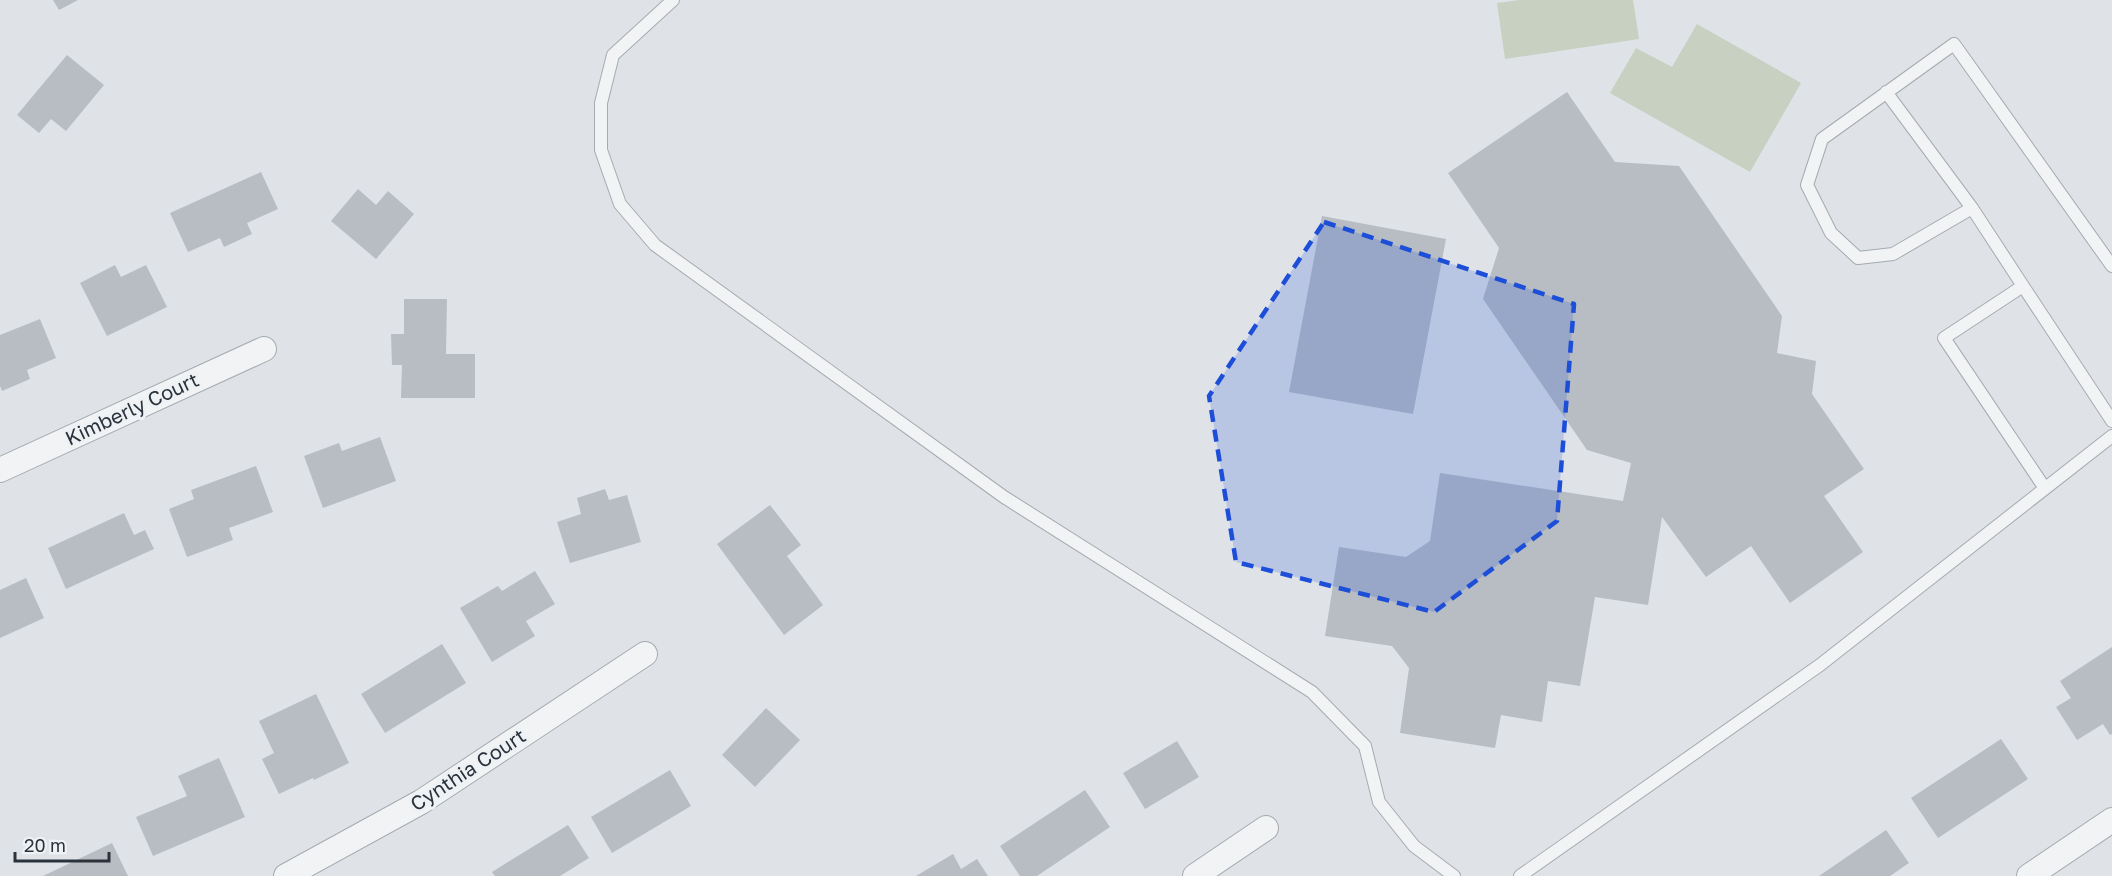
<svg xmlns="http://www.w3.org/2000/svg" width="2112" height="876" viewBox="0 0 2112 876" font-family="'Golos Text',sans-serif">
<rect width="100%" height="100%" fill="#dfe3e7"/>
<!-- green -->
<path fill="#c7d0c1" d="M 1520,0 L 1633,0 L 1639,39 L 1505,59 L 1497,3 Z
M 1697,24 L 1801,83 L 1750,172 L 1610,93 L 1636,48 L 1672,67 Z"/>
<!-- building -->
<path fill="#b7bdc3" d="M 53,0 L 78,0 L 59,10 Z
M 67,55 L 104,85 L 66,131 L 51,119 L 39,133 L 17,115 Z
M 1567,92 L 1615,162 L 1679,166 L 1782,316 L 1777,353 L 1816,361 L 1812,394 L 1864,469 L 1824,496 L 1863,552 L 1790,603 L 1751,546 L 1706,577 L 1662,517 L 1648,605 L 1595,597 L 1580,686 L 1548,681 L 1542,722 L 1501,715 L 1495,748 L 1400,733 L 1409,668 L 1392,646 L 1325,636 L 1339,547 L 1406,557 L 1430,541 L 1440,473 L 1623,501 L 1631,463 L 1587,450 L 1483,299 L 1499,248 L 1448,173 Z
M 261,172 L 278,209 L 247,223 L 252,234 L 224,247 L 220,238 L 188,252 L 170,213 Z
M 358,189 L 376,205 L 388,191 L 414,214 L 376,259 L 331,221 Z
M 1322,216 L 1446,239 L 1413,414 L 1289,392 Z
M 115,265 L 121,277 L 146,265 L 167,307 L 107,336 L 80,283 Z
M 404,299 L 447,299 L 446,354 L 475,354 L 475,398 L 401,398 L 402,365 L 392,365 L 391,334 L 404,334 Z
M 40,319 L 56,358 L 27,370 L 30,379 L 2,391 L 0,386 L 0,335 Z
M 380,437 L 396,481 L 323,508 L 304,456 L 339,443 L 342,451 Z
M 256,466 L 273,512 L 229,528 L 233,540 L 187,557 L 169,509 L 194,499 L 191,490 Z
M 605,489 L 609,500 L 627,495 L 641,542 L 570,563 L 557,522 L 581,514 L 577,498 Z
M 770,505 L 801,545 L 787,556 L 823,605 L 784,635 L 717,544 Z
M 124,513 L 134,535 L 145,530 L 154,549 L 66,589 L 48,548 Z
M 535,571 L 555,604 L 526,621 L 535,636 L 492,662 L 460,608 L 498,586 L 502,591 Z
M 26,578 L 44,618 L 0,638 L 0,590 Z
M 442,644 L 466,683 L 385,733 L 361,694 Z
M 2112,647 L 2112,734 L 2110,735 L 2103,724 L 2077,740 L 2056,707 L 2071,698 L 2060,681 Z
M 316,694 L 349,763 L 314,780 L 313,778 L 279,794 L 262,759 L 274,753 L 259,721 Z
M 766,708 L 800,740 L 755,787 L 722,755 Z
M 2001,739 L 2028,779 L 1938,838 L 1911,798 Z
M 1177,741 L 1199,777 L 1145,809 L 1123,773 Z
M 219,758 L 245,817 L 153,856 L 136,817 L 187,796 L 178,776 Z
M 670,770 L 691,806 L 612,853 L 591,817 Z
M 1085,790 L 1110,827 L 1037,876 L 1020,876 L 1000,846 Z
M 568,825 L 589,858 L 560,876 L 495,876 L 492,872 Z
M 1886,830 L 1909,863 L 1890,876 L 1819,876 Z
M 112,843 L 128,876 L 43,876 Z
M 953,854 L 961,869 L 977,859 L 988,876 L 916,876 Z"/>
<g fill="none" stroke-linecap="round" stroke-linejoin="round">
<!-- service casing -->
<g stroke="#a5abb0" stroke-width="14">
<path id="service" d="M 673,0 L 613,55 L 601,103 L 601,150 L 620,204 L 655,245 L 1004,497 L 1312,692 L 1365,746 L 1379,802 L 1414,846 L 1454,876
M 1886,92 L 1972,208
M 2023,286 L 1972,208 L 1893,254 L 1858,258 L 1831,233 L 1807,185 L 1822,139 L 1954,44 L 2112,266
M 2044,487 L 1944,338 L 2023,286 L 2112,421
M 1520,876 L 1820,665 L 2112,436"/>
</g>
<!-- minor casing -->
<g stroke="#a5abb0" stroke-width="26">
<path id="minor" d="M 0,470 L 264,349
M 286,876 L 421,802 L 645,654
M 1195,876 L 1266,828
M 2029,876 L 2112,820"/>
</g>
<!-- service -->
<use href="#service" stroke="#f1f3f5" stroke-width="12"/>
<!-- minor -->
<use href="#minor" stroke="#f1f3f5" stroke-width="24"/>
</g>
<!-- marked area -->
<path fill="#1d4ed8" fill-opacity="0.2" stroke="#1d4ed8" stroke-width="4.5" stroke-dasharray="12 8" stroke-linejoin="round" d="M 1324,222 L 1574,304 L 1557,521 L 1434,612 L 1236,562 L 1209,396 Z"/>
<g text-anchor="middle" stroke-width="6" stroke-linejoin="round" paint-order="stroke">
<!-- street labels -->
<g font-size="20" fill="#2a333c" stroke="#eef2f5">
<text transform="translate(132 409) rotate(-25)" y="7">Kimberly Court</text>
<text transform="translate(468 770) rotate(-33)" y="7">Cynthia Court</text>
</g>
</g>
<!-- scale -->
<path d="M15 852v9h94v-9" fill="none" stroke="#2a333c" stroke-width="3"/>
<text x="24" y="852" font-size="18" fill="#2a333c" stroke="#eef2f5" stroke-width="4.5" paint-order="stroke">20 m</text>
</svg>
